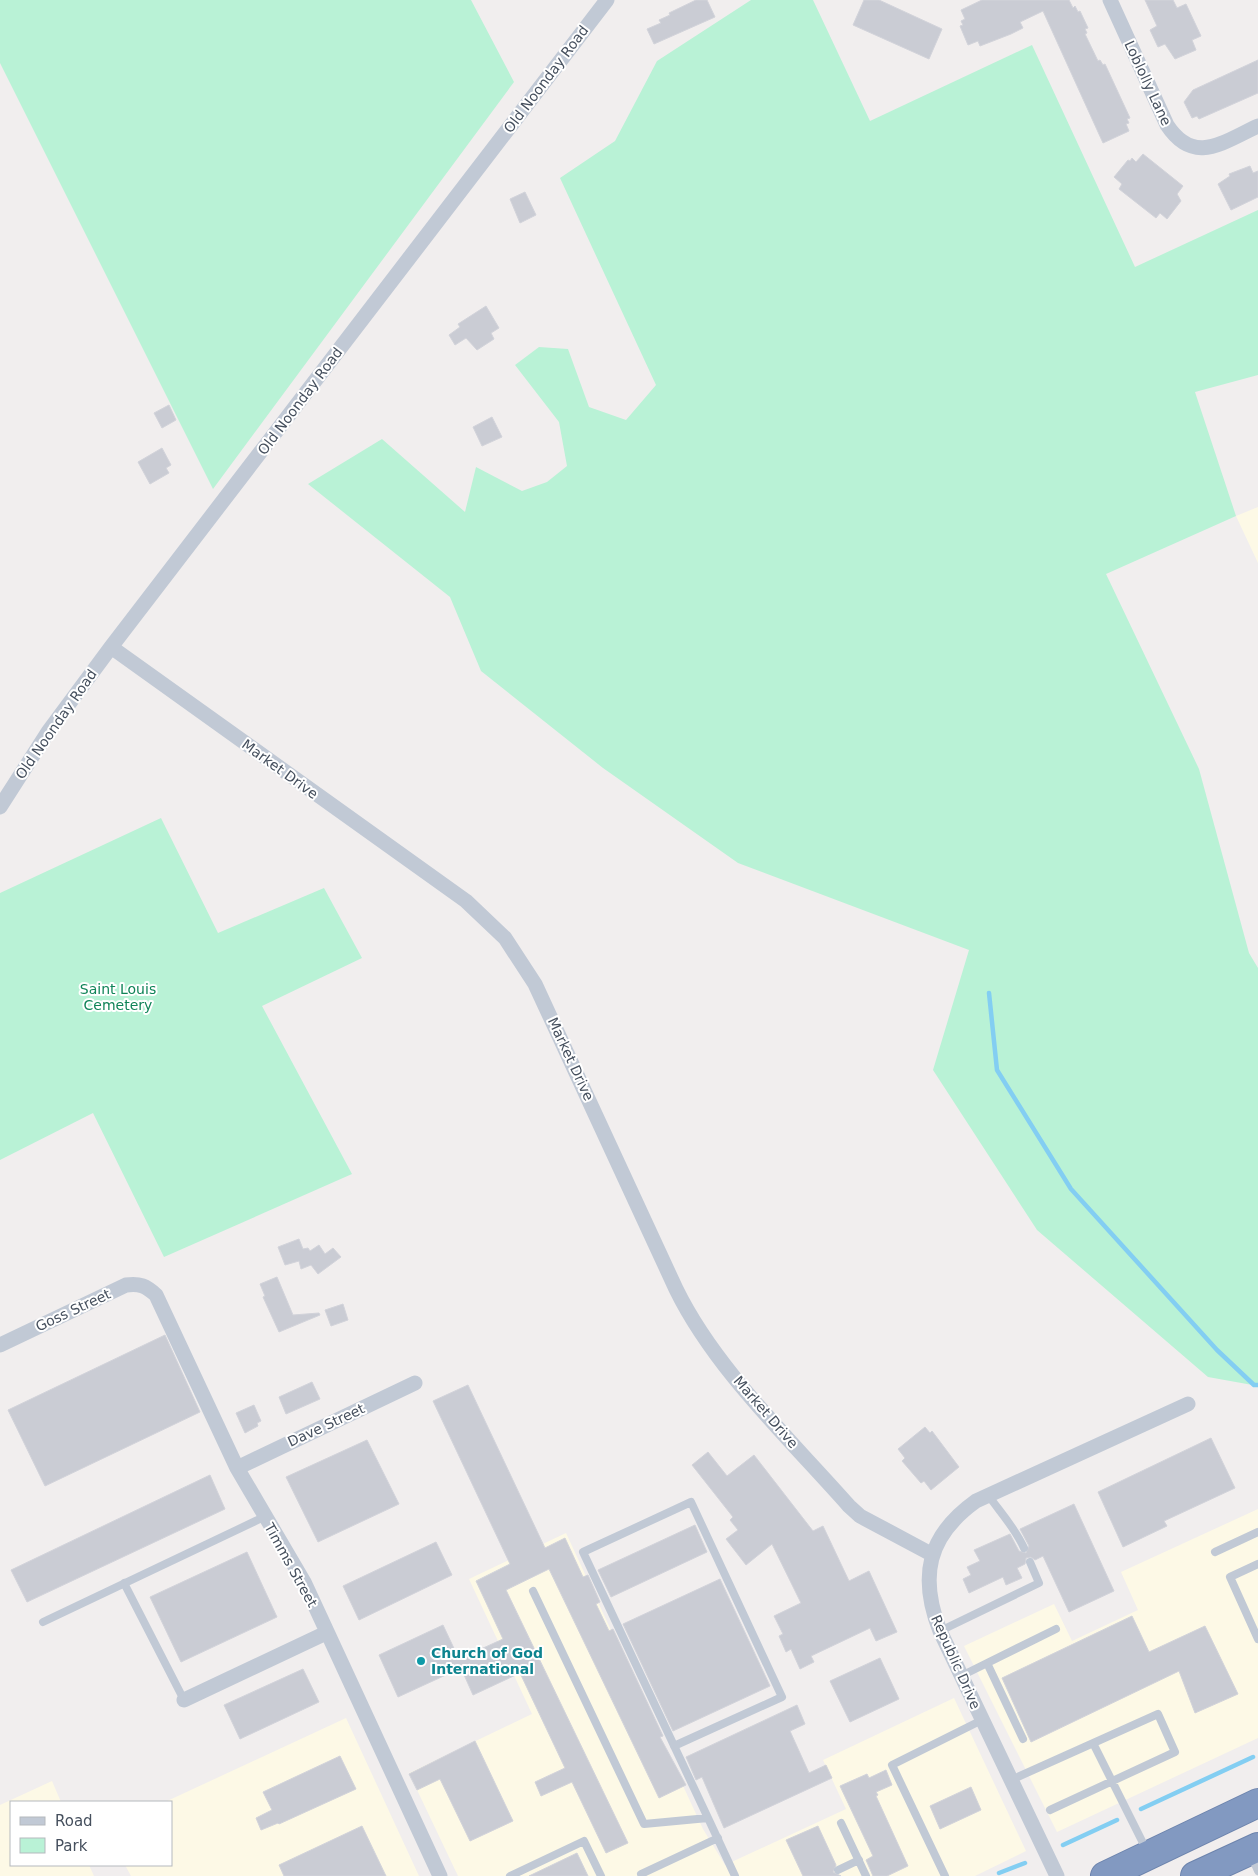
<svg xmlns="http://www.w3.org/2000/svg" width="1258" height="1876" viewBox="0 0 1258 1876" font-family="'DejaVu Sans',sans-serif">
<rect width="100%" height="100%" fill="#f1eeee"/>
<!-- commercial -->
<path fill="#fdf9e6" d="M 1258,507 L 1258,563 L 1236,516 Z
M 1258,1509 L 1258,1738 L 1057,1832 L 964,1646 L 1054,1604 L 1072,1641 L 1138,1610 L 1121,1572 Z
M 566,1533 L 703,1829 L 725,1865 L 846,1809 L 823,1760 L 954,1698 L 1026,1851 L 975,1876 L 458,1876 L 409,1773 L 532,1714 L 469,1579 Z
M 346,1718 L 419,1876 L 131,1876 L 125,1865 L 171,1865 L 171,1802 L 165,1802 Z
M 52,1781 L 61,1802 L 11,1802 L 11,1865 L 89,1865 L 94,1876 L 0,1876 L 0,1805 Z"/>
<!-- green -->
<path fill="#b9f2d6" d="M 0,0 L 471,0 L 514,82 L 213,489 L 0,63 Z
M 751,0 L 813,0 L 870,121 L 1032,45 L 1135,267 L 1258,210 L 1258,375 L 1195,392 L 1236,516 L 1106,574 L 1199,769 L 1249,953 L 1258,968 L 1258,1386 L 1208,1377 L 1037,1230 L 933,1070 L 969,950 L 738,863 L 603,768 L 481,671 L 450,597 L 308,484 L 382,439 L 465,512 L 476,467 L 522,491 L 547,482 L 567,466 L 559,422 L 515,365 L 539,347 L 568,349 L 589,407 L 626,420 L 656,385 L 560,178 L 615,141 L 657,61 Z
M 161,818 L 218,933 L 324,888 L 362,958 L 262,1006 L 352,1174 L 164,1257 L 93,1113 L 0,1160 L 0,893 Z"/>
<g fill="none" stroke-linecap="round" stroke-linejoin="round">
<!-- stream -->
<path stroke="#83cef2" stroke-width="4.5" d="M 989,993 L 997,1070 L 1071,1189 L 1217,1350 L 1254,1385 L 1258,1385
M 1141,1809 L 1253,1757
M 1063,1845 L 1117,1820
M 999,1873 L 1025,1863"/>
</g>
<!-- building -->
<path fill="#caccd4" stroke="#d2d3da" d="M 696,0 L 707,0 L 715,17 L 654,44 L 647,29 L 661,23 L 659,20 L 670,15 L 669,13 Z
M 864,0 L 879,0 L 942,29 L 929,59 L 853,25 Z
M 982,0 L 1069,0 L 1073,8 L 1075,6 L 1078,12 L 1080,11 L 1088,28 L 1085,29 L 1087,33 L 1085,34 L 1098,61 L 1100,60 L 1103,65 L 1105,64 L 1130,118 L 1127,119 L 1129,123 L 1126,124 L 1129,131 L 1103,143 L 1043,11 L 1020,22 L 1023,28 L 1011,34 L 980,46 L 978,41 L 968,45 L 960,26 L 963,25 L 961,21 L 965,19 L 961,10 Z
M 1145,0 L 1173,0 L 1177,8 L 1186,4 L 1201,36 L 1192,40 L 1196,50 L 1175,59 L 1165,44 L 1158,47 L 1150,30 L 1157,26 Z
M 1258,60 L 1258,93 L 1199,119 L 1197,116 L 1192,118 L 1184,102 L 1193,90 Z
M 1143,154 L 1183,186 L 1177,194 L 1181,201 L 1167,219 L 1160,213 L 1156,218 L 1119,189 L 1122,184 L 1114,177 L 1128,160 L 1130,161 L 1132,158 L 1136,162 Z
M 1250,166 L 1253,173 L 1258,171 L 1258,197 L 1231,210 L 1218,184 L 1230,176 L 1229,174 Z
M 525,192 L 536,215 L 520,223 L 510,199 Z
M 486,306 L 499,328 L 491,333 L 494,339 L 477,350 L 466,338 L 455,345 L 449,335 L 460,327 L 458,324 Z
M 169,405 L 176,420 L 162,428 L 154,413 Z
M 492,417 L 502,437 L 482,446 L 473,427 Z
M 162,448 L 171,465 L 166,468 L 169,473 L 150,484 L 138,462 Z
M 299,1239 L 303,1249 L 308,1248 L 310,1251 L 319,1245 L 325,1254 L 333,1248 L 341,1257 L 318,1274 L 311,1265 L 301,1269 L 299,1261 L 285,1265 L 278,1247 Z
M 277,1277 L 293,1315 L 319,1313 L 320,1315 L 279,1332 L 263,1297 L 265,1296 L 260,1284 Z
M 343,1304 L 348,1320 L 331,1326 L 325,1310 Z
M 165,1335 L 200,1412 L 45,1486 L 8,1410 Z
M 312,1382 L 320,1399 L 286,1414 L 279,1397 Z
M 468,1385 L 545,1548 L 565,1538 L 583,1577 L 588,1575 L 600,1602 L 596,1604 L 609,1631 L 613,1629 L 663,1736 L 660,1737 L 686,1785 L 659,1798 L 549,1569 L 506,1590 L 628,1843 L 606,1853 L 572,1782 L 541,1796 L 535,1782 L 565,1768 L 520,1673 L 473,1695 L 461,1668 L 398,1697 L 379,1655 L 443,1625 L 459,1659 L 503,1639 L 476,1581 L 510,1564 L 433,1401 Z
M 254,1405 L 261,1421 L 257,1423 L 258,1426 L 245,1433 L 236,1413 Z
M 925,1427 L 930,1433 L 932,1431 L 959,1467 L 931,1490 L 924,1481 L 921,1483 L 902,1461 L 905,1458 L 898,1449 Z
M 1211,1438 L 1235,1488 L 1164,1521 L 1167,1526 L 1123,1547 L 1098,1492 Z
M 367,1440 L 399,1504 L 318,1542 L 286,1477 Z
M 708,1452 L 727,1476 L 754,1455 L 813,1531 L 823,1526 L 849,1581 L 869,1571 L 897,1632 L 876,1641 L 870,1628 L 811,1656 L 814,1662 L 800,1669 L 791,1649 L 786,1652 L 779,1636 L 783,1634 L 774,1616 L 801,1603 L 772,1544 L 746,1565 L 726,1539 L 738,1530 L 730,1520 L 733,1517 L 692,1465 Z
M 210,1475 L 225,1509 L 27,1602 L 11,1570 Z
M 1074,1504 L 1114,1591 L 1069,1612 L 1043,1556 L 1035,1560 L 1031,1557 L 1026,1558 L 1025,1564 L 1017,1568 L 1022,1578 L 1006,1585 L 1003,1577 L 969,1593 L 963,1579 L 971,1575 L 967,1567 L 980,1561 L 974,1550 L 1010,1534 L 1019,1551 L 1026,1553 L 1029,1546 L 1020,1529 Z
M 695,1525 L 707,1552 L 611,1597 L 598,1570 Z
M 436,1542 L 452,1575 L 359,1620 L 343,1586 Z
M 247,1552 L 277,1617 L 181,1662 L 150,1597 Z
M 720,1579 L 770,1686 L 673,1731 L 623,1624 Z
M 1132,1616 L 1149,1652 L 1205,1626 L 1238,1694 L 1195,1713 L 1179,1671 L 1031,1742 L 1002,1678 Z
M 880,1658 L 899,1699 L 850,1722 L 830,1681 Z
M 303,1669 L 319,1702 L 240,1739 L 224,1705 Z
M 797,1705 L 805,1724 L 790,1731 L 809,1773 L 826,1765 L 832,1778 L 724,1828 L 702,1777 L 696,1780 L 686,1757 Z
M 475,1741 L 513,1821 L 470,1841 L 440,1779 L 417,1790 L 409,1774 Z
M 340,1756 L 356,1789 L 279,1824 L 278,1823 L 261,1830 L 256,1818 L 272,1810 L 263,1792 Z
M 886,1770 L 892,1785 L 876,1792 L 878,1795 L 876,1796 L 908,1866 L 887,1876 L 873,1876 L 866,1860 L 873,1856 L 840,1786 L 867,1774 L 869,1778 Z
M 971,1787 L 981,1810 L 940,1829 L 930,1806 Z
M 362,1826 L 386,1876 L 284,1876 L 279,1865 Z
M 818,1826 L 836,1865 L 833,1872 L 841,1876 L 803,1876 L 786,1840 Z
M 577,1853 L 588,1876 L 529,1876 Z"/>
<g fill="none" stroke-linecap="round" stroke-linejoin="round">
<!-- highway casing -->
<g stroke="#6d84ad" stroke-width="30">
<path id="highway" d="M 1105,1876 L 1258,1803
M 1195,1876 L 1258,1847"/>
</g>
<!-- lane -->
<path stroke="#c1c9d5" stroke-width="8" d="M 988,1495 C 1001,1513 1015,1528 1024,1548
M 1215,1552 L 1258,1532
M 1258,1564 L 1230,1577 L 1258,1639
M 124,1583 L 184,1700
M 533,1591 L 644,1824 L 708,1818 L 735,1876
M 43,1622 L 264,1517
M 940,1631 L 1039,1583 L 1030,1562
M 987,1663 L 1023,1739
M 961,1676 L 1056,1629
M 1093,1743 L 1147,1851
M 674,1746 L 782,1697 L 691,1502 L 583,1552 L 708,1818
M 1011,1780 L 1158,1714 L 1175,1752 L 1050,1810
M 841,1823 L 866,1876
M 1251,1855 L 1258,1871
M 838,1870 L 859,1860
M 641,1874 L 718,1838
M 510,1876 L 584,1841 L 601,1876
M 945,1876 L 892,1765 L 982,1720"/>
<!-- street -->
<path stroke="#c1c9d5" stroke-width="15" d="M 1110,0 L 1167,125 C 1194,166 1223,142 1258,126
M 111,647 L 466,901 L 505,938 L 535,984 L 676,1289 C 715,1369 790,1439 849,1506 L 860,1516 L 933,1555
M 0,807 L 48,732 L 111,647 L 607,0
M 0,1345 L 126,1285 C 140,1283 146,1286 156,1295 L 237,1468 L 304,1582 L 440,1876
M 237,1468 L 415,1383
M 184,1700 L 326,1633
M 1057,1876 L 940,1631 C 919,1577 927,1536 976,1501 L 1188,1404"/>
<!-- highway -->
<use href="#highway" stroke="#8299c1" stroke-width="28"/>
</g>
<!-- markers -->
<circle fill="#0f9aa8" stroke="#fff" stroke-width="2" cx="421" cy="1661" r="5"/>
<g text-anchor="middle" stroke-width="4" stroke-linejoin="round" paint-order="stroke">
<!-- street labels -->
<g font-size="14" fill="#454f5d" stroke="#fff">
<text transform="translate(546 79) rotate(-53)" y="5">Old Noonday Road</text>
<text transform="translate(1148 83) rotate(65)" y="5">Loblolly Lane</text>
<text transform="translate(300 401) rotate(-53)" y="5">Old Noonday Road</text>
<text transform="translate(56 724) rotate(-55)" y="5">Old Noonday Road</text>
<text transform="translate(280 769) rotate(36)" y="5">Market Drive</text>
<text transform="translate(571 1059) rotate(65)" y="5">Market Drive</text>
<text transform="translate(73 1310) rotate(-25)" y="5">Goss Street</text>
<text transform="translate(766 1412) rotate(49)" y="5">Market Drive</text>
<text transform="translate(326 1425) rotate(-25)" y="5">Dave Street</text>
<text transform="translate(291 1565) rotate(61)" y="5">Timms Street</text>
<text transform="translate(956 1662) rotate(66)" y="5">Republic Drive</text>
</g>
<!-- park labels -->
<g font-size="14" fill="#108458" stroke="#fff">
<text x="118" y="994">Saint Louis<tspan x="118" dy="16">Cemetery</tspan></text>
</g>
<!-- culture labels -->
<g font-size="14" font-weight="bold" fill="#0d838f" stroke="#fff" text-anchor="start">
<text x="431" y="1658">Church of God<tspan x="431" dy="16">International</tspan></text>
</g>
</g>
<!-- legend -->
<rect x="10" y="1801" width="162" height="65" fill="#ffffff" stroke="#b5b9be"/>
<rect x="20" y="1817" width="25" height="8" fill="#c1c9d5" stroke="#b5b9be"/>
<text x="55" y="1826" font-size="15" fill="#454f5d">Road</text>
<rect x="20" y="1838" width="25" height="15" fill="#b9f2d6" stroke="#b5b9be"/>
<text x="55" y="1851" font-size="15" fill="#454f5d">Park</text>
</svg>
